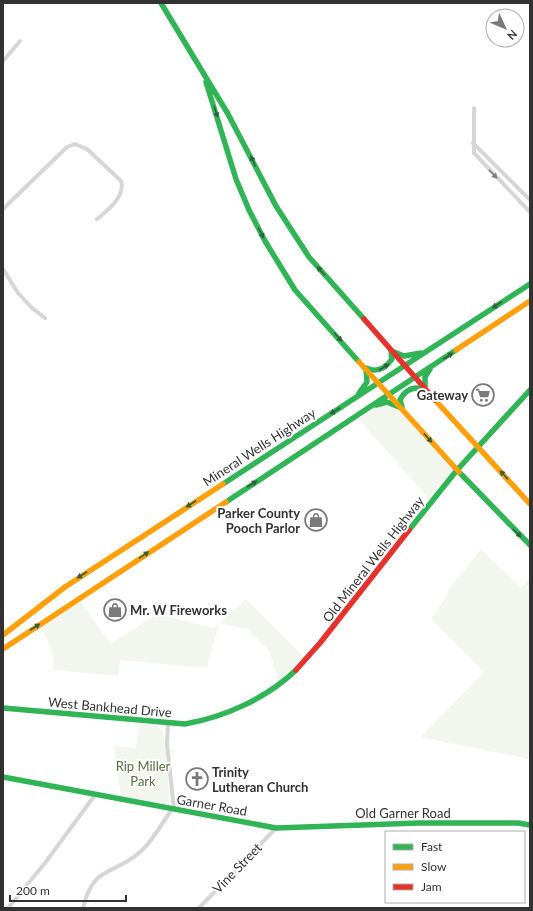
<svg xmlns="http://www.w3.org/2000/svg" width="533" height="911" viewBox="0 0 533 911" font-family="Lato,sans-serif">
<rect width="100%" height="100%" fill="#fff"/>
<!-- green -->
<path fill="#f2f6ee" d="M 385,406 L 393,406 L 401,412 L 453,471 L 430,500 L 359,420 L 377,408 Z
M 481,549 L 521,588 L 530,579 L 530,759 L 421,737 L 484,672 L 431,619 L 449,593 L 447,591 Z
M 246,599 L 304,657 L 278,682 L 270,652 L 247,629 L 219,623 L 207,668 L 120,660 L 118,676 L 53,670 C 55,652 49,642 40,628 L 80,601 L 111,644 L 157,614 L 214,628 Z
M 139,724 L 158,726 L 164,734 L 170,804 L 121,796 L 114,746 L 136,748 Z"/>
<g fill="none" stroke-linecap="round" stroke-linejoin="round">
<!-- street -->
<path stroke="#d6d6d6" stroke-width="4" d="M 3,61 L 20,41
M 474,108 L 474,153 L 530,212
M 473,143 L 530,200
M 3,209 L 67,147 L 75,144 L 87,149 L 121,181 C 126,196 107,211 97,219
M 3,269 L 18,293 L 32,308 L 45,318
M 168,723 L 167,744 L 174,809
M 8,908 L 45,863 L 95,795
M 83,908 C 93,865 113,876 140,852 C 153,841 162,823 172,809
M 199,908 L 276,828"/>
<!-- fast -->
<path stroke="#30b455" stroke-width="5.5" d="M 161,3 L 228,114 L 276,206 L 309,257 L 364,319
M 206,82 L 236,179 L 249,210 L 265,241 L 295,290 L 359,362
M 394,352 L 404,356 L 421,353
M 366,368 C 377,373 385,369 392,359 L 391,351
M 425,388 L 425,377 L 430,369
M 359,393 L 367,382 L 366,369
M 376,405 L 387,402 L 399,407
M 402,407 L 400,400 C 405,390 413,386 424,389
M 459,472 L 530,545
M 223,484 L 530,284
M 226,502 L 456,350
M 409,530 L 457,470 L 530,390
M 3,708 L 185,724 C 225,717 267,698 296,670
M 3,777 L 276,828 L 419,823 L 518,823 L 530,825"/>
<!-- slow -->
<path stroke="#ff9f0a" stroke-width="5.5" d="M 456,350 L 530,301
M 359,362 L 459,472
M 435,400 L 530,504
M 3,635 L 65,587 L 223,484
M 3,649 L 226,502"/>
<!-- jam -->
<path stroke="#e5322d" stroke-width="5.5" d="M 364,319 L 435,400
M 296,670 L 320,643 L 409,530"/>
</g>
<!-- one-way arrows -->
<defs><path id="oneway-solid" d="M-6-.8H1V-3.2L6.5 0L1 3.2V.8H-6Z"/></defs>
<g fill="#31603e">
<use href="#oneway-solid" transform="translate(216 112) rotate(72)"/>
<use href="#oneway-solid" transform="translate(253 161) rotate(-114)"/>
<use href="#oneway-solid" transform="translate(261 233) rotate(63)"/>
<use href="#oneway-solid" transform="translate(321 271) rotate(-130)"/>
<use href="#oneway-solid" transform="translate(497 305) rotate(147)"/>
<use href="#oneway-solid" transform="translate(338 337) rotate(48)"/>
<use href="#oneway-solid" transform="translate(448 356) rotate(-33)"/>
<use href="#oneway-solid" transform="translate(384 367) rotate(-33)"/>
<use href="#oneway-solid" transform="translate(335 411) rotate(147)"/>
<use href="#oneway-solid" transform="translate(428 438) rotate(48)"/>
<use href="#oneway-solid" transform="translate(504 475) rotate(-133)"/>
<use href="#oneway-solid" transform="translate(252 484) rotate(-33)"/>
<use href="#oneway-solid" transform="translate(191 504) rotate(147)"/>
<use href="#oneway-solid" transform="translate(517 533) rotate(45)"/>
<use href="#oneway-solid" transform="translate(144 555) rotate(-34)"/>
<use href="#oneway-solid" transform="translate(82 575) rotate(147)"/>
<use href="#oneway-solid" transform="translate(35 627) rotate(-33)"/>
</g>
<use fill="#7c7c7c" href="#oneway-solid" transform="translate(493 174) rotate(46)"/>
<!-- icons -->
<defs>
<g id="supermarket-ring" transform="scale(1.15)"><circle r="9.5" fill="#fff" stroke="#7a7a7a" stroke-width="1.5"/><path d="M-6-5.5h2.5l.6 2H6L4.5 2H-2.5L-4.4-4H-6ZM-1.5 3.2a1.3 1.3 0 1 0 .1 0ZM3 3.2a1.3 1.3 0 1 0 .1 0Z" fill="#7a7a7a"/></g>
<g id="shop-ring" transform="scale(1.15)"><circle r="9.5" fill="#fff" stroke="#7a7a7a" stroke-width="1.5"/><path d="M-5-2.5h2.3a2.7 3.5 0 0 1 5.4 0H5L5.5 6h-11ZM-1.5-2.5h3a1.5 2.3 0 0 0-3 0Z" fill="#7a7a7a"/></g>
<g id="church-ring" transform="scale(1.15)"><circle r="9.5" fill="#fff" stroke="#7a7a7a" stroke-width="1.5"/><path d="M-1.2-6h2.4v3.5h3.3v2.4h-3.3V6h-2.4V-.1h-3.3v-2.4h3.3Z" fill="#7a7a7a"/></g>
</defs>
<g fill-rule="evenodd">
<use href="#supermarket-ring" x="483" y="395"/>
<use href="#shop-ring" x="316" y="520"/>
<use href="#shop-ring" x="115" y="610"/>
<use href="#church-ring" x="197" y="779"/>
</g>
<g text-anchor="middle" stroke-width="4" stroke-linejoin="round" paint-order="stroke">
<!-- poi labels -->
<g font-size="13" font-weight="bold" fill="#323232" stroke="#fff" text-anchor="end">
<text x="468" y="400">Gateway</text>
<text x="300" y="518">Parker County<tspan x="300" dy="15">Pooch Parlor</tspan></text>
<text x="130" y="615" text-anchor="start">Mr. W Fireworks</text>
<text x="212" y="777" text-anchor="start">Trinity<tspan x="212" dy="15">Lutheran Church</tspan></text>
</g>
<!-- street labels -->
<g font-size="13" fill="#323232" stroke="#fff">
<text transform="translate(259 447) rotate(-33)" y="5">Mineral Wells Highway</text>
<text transform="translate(373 559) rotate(-52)" y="5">Old Mineral Wells Highway</text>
<text transform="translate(110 707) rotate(5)" y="5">West Bankhead Drive</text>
<text transform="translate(212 805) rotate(10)" y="5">Garner Road</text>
<text x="403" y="818">Old Garner Road</text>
<text transform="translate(237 868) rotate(-46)" y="5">Vine Street</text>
</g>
<!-- park labels -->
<g font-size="13" fill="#54713c" stroke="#fff">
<text x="143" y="771">Rip Miller<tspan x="143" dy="15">Park</tspan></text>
</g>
</g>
<!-- border -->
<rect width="533" height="911" fill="none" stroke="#323232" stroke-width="8"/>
<!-- legend -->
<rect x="385" y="831" width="140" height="72" fill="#ffffff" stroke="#adadad"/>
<rect x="393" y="844" width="20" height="6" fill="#30b455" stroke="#adadad"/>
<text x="421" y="851" font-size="12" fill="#323232">Fast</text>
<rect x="393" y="864" width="20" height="6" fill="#ff9f0a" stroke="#adadad"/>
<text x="421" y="871" font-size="12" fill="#323232">Slow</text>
<rect x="393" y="884" width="20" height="6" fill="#e5322d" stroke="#adadad"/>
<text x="421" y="891" font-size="12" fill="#323232">Jam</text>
<!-- north arrow -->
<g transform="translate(505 28) rotate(134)"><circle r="19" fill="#ffffff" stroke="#adadad"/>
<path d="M0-3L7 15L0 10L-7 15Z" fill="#7a7a7a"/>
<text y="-6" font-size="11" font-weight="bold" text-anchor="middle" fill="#323232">N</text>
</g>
<!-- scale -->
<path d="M10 895v6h116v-6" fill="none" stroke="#323232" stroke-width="2"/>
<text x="16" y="895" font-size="12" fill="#323232" stroke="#ffffff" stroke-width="3" paint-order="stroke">200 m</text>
</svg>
